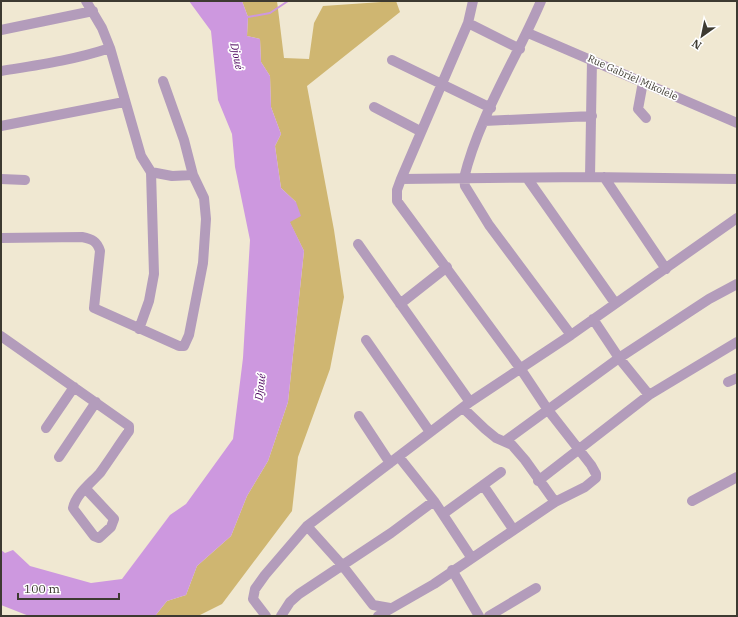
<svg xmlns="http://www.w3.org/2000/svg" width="738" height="617" viewBox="0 0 738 617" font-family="'IBM Plex Serif',serif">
<rect width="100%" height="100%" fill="#f0e8d2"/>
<!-- green -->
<path fill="#cfb671" d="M 242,1 L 277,1 L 284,58 L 309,59 L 314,23 L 323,6 L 396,1 L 400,12 L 307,86 L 334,230 L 344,297 L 330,369 L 298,457 L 292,511 L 222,604 L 198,616 L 155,616 L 167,601 L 186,595 L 197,566 L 231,536 L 247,496 L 268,461 L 288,402 L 304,251 L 289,221 L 296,202 L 281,188 L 275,146 L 281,134 L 271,107 L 270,76 L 261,62 L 260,39 L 247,36 L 248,17 Z"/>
<!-- water -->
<path fill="#cd98df" d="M 189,1 L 242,1 L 248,17 L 247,36 L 260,39 L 261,62 L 270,76 L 271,107 L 281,134 L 275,146 L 281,188 L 296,202 L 301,216 L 290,222 L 304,251 L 288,402 L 268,461 L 247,496 L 231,536 L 197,566 L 186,595 L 167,601 L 155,616 L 29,616 L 1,605 L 1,550 L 5,553 L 13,550 L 30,566 L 91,583 L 122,579 L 170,515 L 186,504 L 233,439 L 243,358 L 250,240 L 235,167 L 232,134 L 218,100 L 211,31 Z"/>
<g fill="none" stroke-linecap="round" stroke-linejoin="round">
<!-- stream -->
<path stroke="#cd98df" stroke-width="2" d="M 248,17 L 270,13 L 288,1"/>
<!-- minor -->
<path stroke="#b39cbb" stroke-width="10" d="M 86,1 L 102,28 L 110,48 L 141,156 L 151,172 L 154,274 L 149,301 L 139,329
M 541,1 C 516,60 479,116 464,178 L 465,186 L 489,225 L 571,335
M 468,23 L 520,49
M 1,30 L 93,11
M 528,33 L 737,123
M 392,60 L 491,108
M 1,71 C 38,65 74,60 110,48
M 643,82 L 638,109 L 646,118
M 374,107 L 420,131
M 484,121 L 592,116
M 1,126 L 124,102
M 151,172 L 172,176 L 193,175
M 590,177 L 592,60
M 604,177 L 666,269
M 527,178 L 615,303
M 1,179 L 25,180
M 401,179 L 590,177 L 737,179
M 1,238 L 82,237 C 92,239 97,241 100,251 L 94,308 L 179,346 L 184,346 L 189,335 L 203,263 L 206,219 L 204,198 L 193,175 L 184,140 L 163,81
M 358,244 L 470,402
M 400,304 L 447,267
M 593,319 L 619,358 L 649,395
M 1,336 L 129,426 L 129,431 C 119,445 110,459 100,473 C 91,483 76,494 73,508 L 75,511 L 94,536 L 99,538 L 111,527 L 114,519 L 86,489
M 366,340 L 430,432
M 728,382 L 737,378
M 463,408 L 485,429 L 496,438 L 512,445 L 525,460 L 555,502
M 359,416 L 390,463
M 46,428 L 74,387
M 505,441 L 619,358 L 709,299 L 737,284
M 59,457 L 96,402
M 399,457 L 434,501 L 471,557
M 538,481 L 649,395 L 737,342
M 483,485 L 513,529
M 692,501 L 737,477
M 443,514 L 501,472
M 307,526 L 342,565 L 373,605 L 390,608
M 452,570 L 479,616
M 266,616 L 253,599 L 255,589 L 265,575 L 307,526 L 470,402 L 571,335 L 737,218
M 281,616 L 290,602 L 299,594 L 391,533 L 434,501
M 378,616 L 434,584 L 555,502 L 585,487 L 596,478 L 596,474 L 591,465 L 548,410 L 520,368 L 397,201 L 397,190 L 401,179 L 468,23 L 473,1
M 489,616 L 536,588"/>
</g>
<g text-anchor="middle" stroke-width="3.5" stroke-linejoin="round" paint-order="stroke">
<!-- street labels -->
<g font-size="10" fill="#3d3a31" stroke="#fff">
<text transform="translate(633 77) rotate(24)" y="4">Rue Gabriel Mikolele</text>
</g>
<!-- water labels -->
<g font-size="11" font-style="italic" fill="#4b045d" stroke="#fff">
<text transform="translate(237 56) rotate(78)" y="4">Djoué</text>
<text transform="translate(260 387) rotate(-83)" y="4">Djoué</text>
</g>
</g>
<!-- border -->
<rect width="738" height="617" fill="none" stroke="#3d3a31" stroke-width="4"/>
<!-- north arrow -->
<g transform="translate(702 36) rotate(213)" stroke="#ffffff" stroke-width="3" paint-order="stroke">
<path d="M0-3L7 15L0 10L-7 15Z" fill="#3d3a31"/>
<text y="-6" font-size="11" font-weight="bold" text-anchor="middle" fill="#3d3a31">N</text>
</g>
<!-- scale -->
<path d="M18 593v6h101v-6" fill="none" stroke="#3d3a31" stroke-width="2"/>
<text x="24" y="593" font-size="12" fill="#3d3a31" stroke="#ffffff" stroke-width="3" paint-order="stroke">100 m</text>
</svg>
